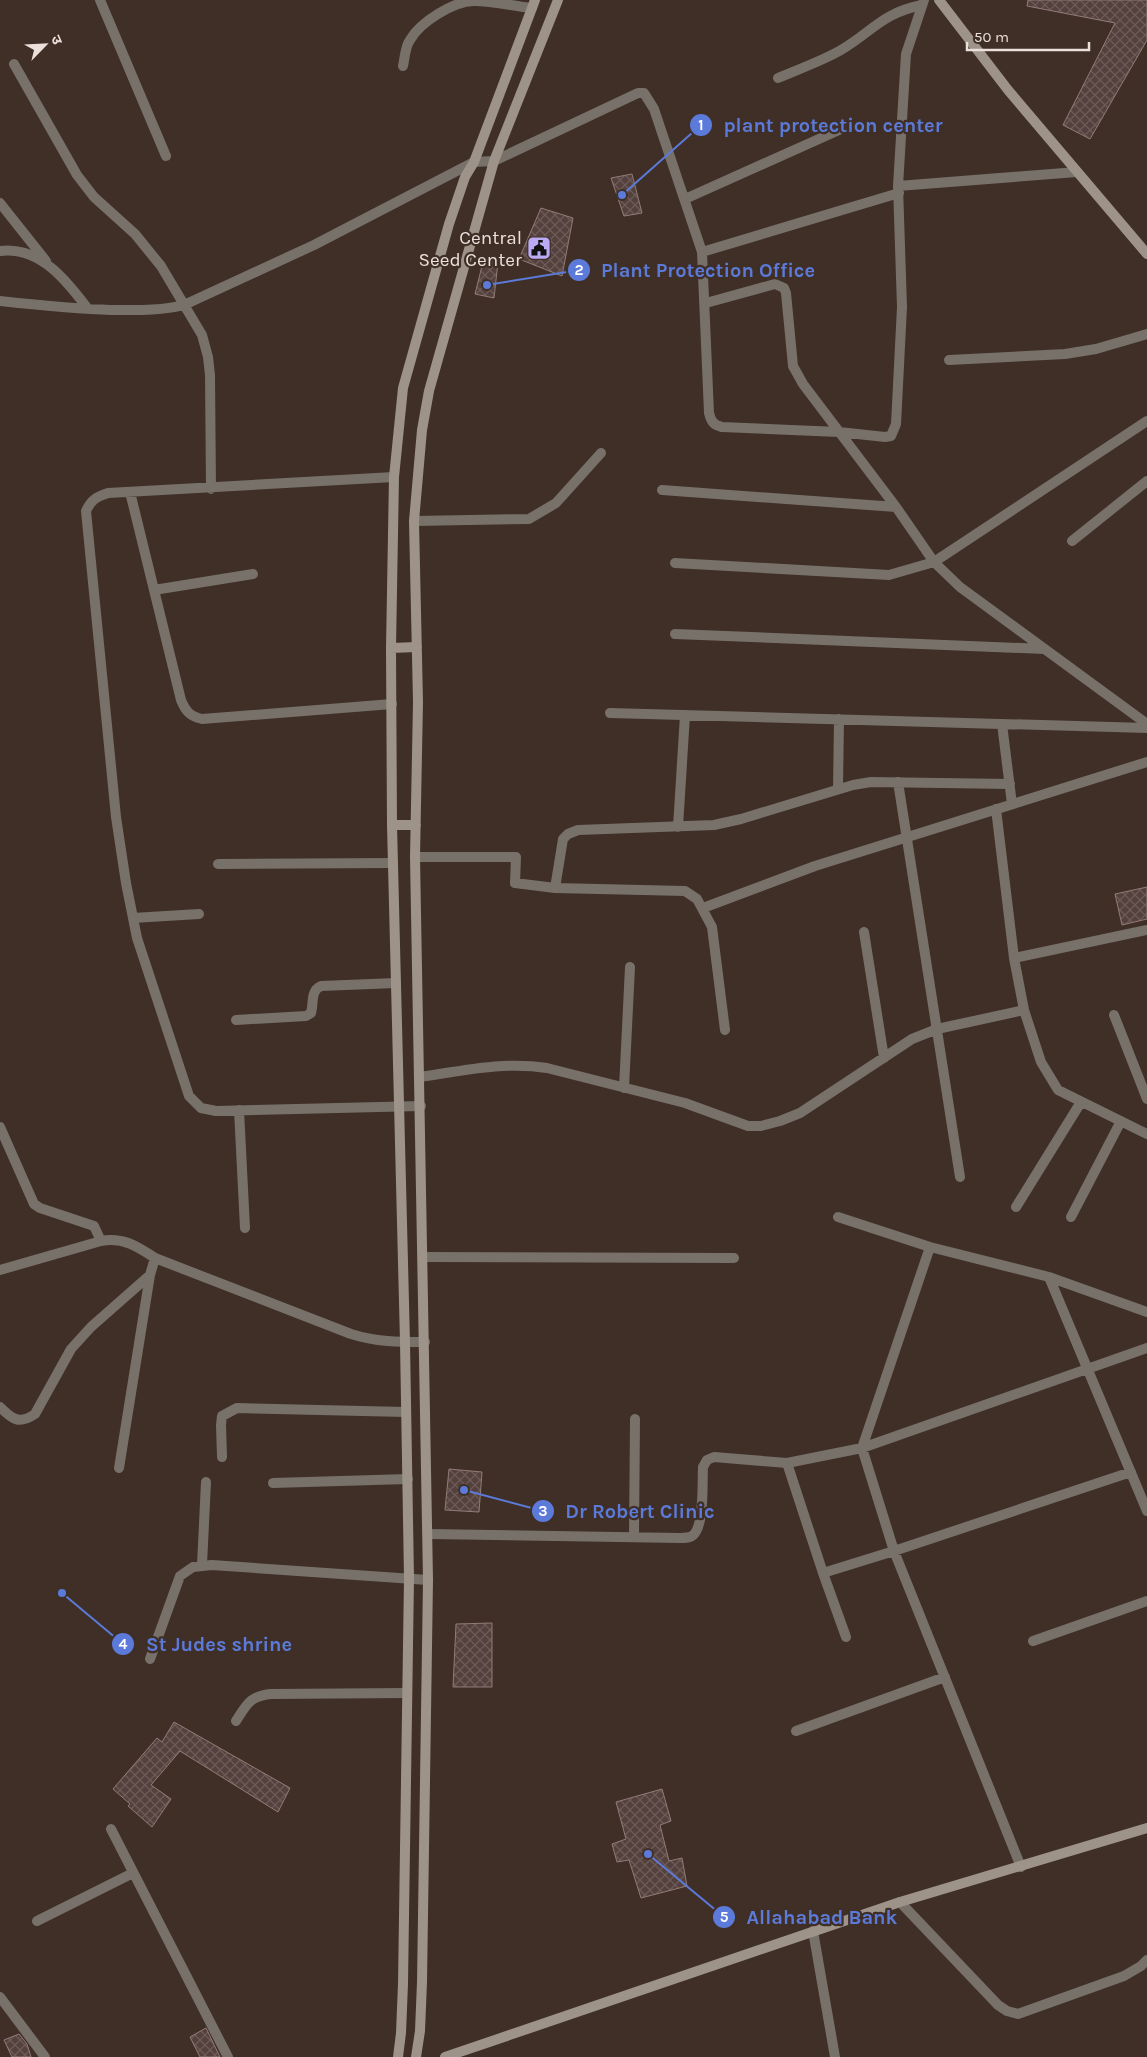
<svg xmlns="http://www.w3.org/2000/svg" width="1147" height="2057" viewBox="0 0 1147 2057" font-family="Karla,'Noto Sans Devanagari',sans-serif">
<defs>
<pattern id="building-cross-hatch" width="8" height="8" patternUnits="userSpaceOnUse" patternTransform="scale(1.25)"><rect width="8" height="8" fill="#54403d"/><path d="M0 0l8 8M0 8l8-8" fill="none" stroke="#6d5b58"/></pattern>
</defs>
<rect width="100%" height="100%" fill="#3f2f26"/>
<!-- building -->
<path fill="url(#building-cross-hatch)" stroke="#927b78" d="M 1028,0 L 1147,0 L 1147,40 L 1090,139 L 1063,125 L 1115,23 L 1027,6 Z
M 632,174 L 642,213 L 624,216 L 611,178 Z
M 541,208 L 573,218 L 562,276 L 519,259 Z
M 484,258 L 498,262 L 494,298 L 475,294 Z
M 1147,887 L 1147,919 L 1122,925 L 1115,894 Z
M 449,1469 L 482,1472 L 479,1512 L 445,1510 Z
M 492,1623 L 492,1687 L 453,1687 L 456,1624 Z
M 174,1722 L 290,1788 L 278,1812 L 180,1751 L 151,1785 L 171,1799 L 152,1827 L 128,1806 L 130,1804 L 113,1789 L 157,1738 L 162,1742 Z
M 662,1789 L 671,1821 L 660,1825 L 669,1861 L 682,1858 L 687,1886 L 641,1898 L 629,1860 L 617,1862 L 612,1844 L 626,1839 L 616,1802 Z
M 206,2028 L 220,2057 L 200,2057 L 190,2037 Z
M 19,2034 L 27,2044 L 31,2057 L 12,2057 L 4,2040 Z"/>
<g fill="none" stroke-linecap="round" stroke-linejoin="round">
<!-- lane -->
<path stroke="#77716a" stroke-width="10" d="M 403,66 C 405,57 405,47 410,40 C 420,22 454,1 474,1 C 493,1 513,6 532,8
M 1072,541 L 1147,481
M 900,1902 L 998,2005 L 1007,2011 L 1018,2014 L 1124,1976 L 1141,1966 L 1147,1960
M 0,1997 L 45,2057"/>
<!-- street -->
<path stroke="#77716a" stroke-width="10" d="M 100,0 L 166,156
M 14,64 L 77,175 L 94,197 L 135,234 L 161,266 L 202,335 L 208,357 L 210,375 L 211,489
M 778,78 C 799,69 822,61 841,50 C 873,31 882,13 922,5
M 898,186 L 906,54 L 924,0
M 685,199 L 839,130
M 0,203 L 46,261
M 0,251 C 40,246 67,281 88,309
M 702,252 L 899,193
M 0,301 C 37,305 74,309 111,310 C 136,310 160,311 184,305 L 314,245 L 474,162 L 494,161 L 638,93 L 644,93 L 654,109 L 702,252 L 709,413 C 711,421 713,425 722,427 L 839,432 L 885,437 L 891,436 L 896,424 L 902,307 L 898,186 L 1077,172
M 706,303 L 775,284 L 784,288 L 786,293 L 793,366 L 803,384 L 896,507 L 934,562 L 960,587 L 1147,724
M 949,360 L 1065,354 L 1096,349 L 1147,334
M 394,477 L 108,493 C 96,497 91,500 86,511 L 116,817 L 126,883 L 137,938 L 189,1096 L 201,1108 L 216,1111 L 421,1106
M 662,490 L 896,507
M 130,492 L 181,700 C 186,712 190,716 202,719 L 392,704
M 414,521 L 529,519 L 556,503 L 601,453
M 675,563 L 889,575 L 934,562 L 1147,421
M 154,590 L 253,574
M 675,634 L 1044,649
M 610,713 L 1147,728
M 1002,724 L 1012,804
M 898,782 L 960,1177
M 838,789 L 839,719
M 996,809 L 1014,958 L 1024,1010 L 1041,1062 L 1058,1090 L 1147,1134
M 678,827 L 685,715
M 415,857 L 516,857 L 515,883 L 555,888 L 685,891 L 697,899 L 712,927 L 725,1030
M 218,864 L 393,863
M 555,888 L 563,839 L 568,834 L 578,830 L 714,825 L 741,819 L 853,785 L 871,782 L 1010,784
M 703,908 L 815,866 L 1147,762
M 133,918 L 199,914
M 864,932 L 884,1058
M 1014,958 L 1147,930
M 1114,1015 L 1147,1099
M 236,1020 L 306,1016 L 311,1013 C 314,1003 310,991 321,986 L 396,983
M 420,1077 C 462,1071 504,1061 547,1068 L 685,1103 L 748,1126 L 761,1126 L 780,1121 L 800,1113 L 912,1039 L 937,1029 L 1024,1010
M 624,1088 L 630,967
M 239,1110 L 245,1228
M 0,1127 L 34,1204 L 40,1208 L 94,1226 L 101,1241
M 1016,1207 L 1081,1102
M 838,1217 L 930,1247
M 1071,1217 L 1121,1121
M 423,1257 L 734,1258
M 0,1270 L 101,1241 C 123,1237 137,1246 155,1258 L 351,1334 C 376,1342 399,1342 425,1342
M 1049,1277 L 1147,1511
M 0,1407 C 12,1419 19,1425 35,1414 L 71,1349 L 91,1327 L 150,1275
M 222,1457 L 221,1425 L 222,1416 L 237,1408 L 406,1412
M 119,1468 L 150,1275 L 155,1258
M 1131,1472 L 894,1551 L 823,1573 L 787,1463 L 862,1448 L 1147,1348
M 273,1483 L 408,1479
M 428,1534 L 680,1538 C 684,1538 689,1538 692,1536 C 705,1528 702,1482 703,1467 L 707,1460 L 714,1457 L 787,1463
M 634,1537 L 635,1419
M 202,1565 L 206,1482
M 823,1573 L 846,1637
M 1033,1641 L 1147,1601
M 150,1659 L 180,1576 L 193,1567 L 212,1565 L 428,1580
M 236,1721 C 247,1704 250,1696 271,1694 L 407,1693
M 796,1731 L 945,1677
M 111,1829 L 228,2057
M 1021,1867 L 894,1551 L 862,1448 L 930,1247 L 1049,1277 L 1147,1312
M 37,1921 L 133,1873
M 813,1931 L 835,2057"/>
<!-- secondary -->
<path stroke="#9d9388" stroke-width="10" d="M 939,0 L 1008,90 L 1147,254
M 391,648 L 417,647
M 392,825 L 416,825
M 398,2057 L 401,2033 L 403,1984 L 409,1578 L 405,1342 L 392,825 L 391,648 L 394,477 L 403,388 L 449,224 L 465,177 L 474,162 L 535,0
M 416,2057 L 420,2031 L 422,1982 L 428,1580 L 415,857 L 418,702 L 414,521 L 422,430 L 429,391 L 494,161 L 558,0
M 445,2057 L 900,1902 L 1147,1828"/>
</g>
<!-- icons -->
<defs>
<g id="civic-square" transform="scale(1.25)"><rect x="-9" y="-9" width="18" height="18" rx="4" fill="#bbaaf6" stroke="#3f2f26"/><path d="M-.6-6.5H3V-4.5H.6V-3L4-1V1h2V6H-6V1h2V-1L-.6-3ZM-1.2 2.5V6h2.4V2.5Z" fill="#111"/></g>
</defs>
<g fill-rule="evenodd">
<use href="#civic-square" x="539" y="248"/>
</g>
<g text-anchor="middle" stroke-width="4.5" stroke-linejoin="round" paint-order="stroke">
<!-- poi labels -->
<g font-size="19" fill="#ebe0db" stroke="#3f2f26" text-anchor="end">
<text x="522" y="244">Central<tspan x="522" dy="22">Seed Center</tspan></text>
</g>
</g>
<!-- callouts -->
<path fill="none" stroke="#5b7ad9" stroke-width="2" d="M622 195L701 125M487 285L579 270M464 1490L543 1511M62 1593L123 1644M648 1854L724 1917"/>
<g fill="#5b7ad9" stroke="#3f2f26" stroke-width="2">
<circle cx="622" cy="195" r="5"/>
<circle cx="487" cy="285" r="5"/>
<circle cx="464" cy="1490" r="5"/>
<circle cx="62" cy="1593" r="5"/>
<circle cx="648" cy="1854" r="5"/>
<circle cx="701" cy="125" r="12"/>
<circle cx="579" cy="270" r="12"/>
<circle cx="543" cy="1511" r="12"/>
<circle cx="123" cy="1644" r="12"/>
<circle cx="724" cy="1917" r="12"/>
</g>
<g font-size="15" text-anchor="middle" font-weight="bold" fill="#fff">
<text x="701" y="130">1</text>
<text x="579" y="275">2</text>
<text x="543" y="1516">3</text>
<text x="123" y="1649">4</text>
<text x="724" y="1922">5</text>
</g>
<g font-size="20" text-anchor="middle" font-weight="bold" fill="#5b7ad9" stroke="#3f2f26" stroke-width="4.5" stroke-linejoin="round" paint-order="stroke">
<text x="833" y="132">plant protection center</text>
<text x="708" y="277">Plant Protection Office</text>
<text x="640" y="1518">Dr Robert Clinic</text>
<text x="219" y="1651">St Judes shrine</text>
<text x="822" y="1924">Allahabad Bank</text>
</g>
<!-- north arrow -->
<g transform="translate(45 45) rotate(66)" stroke="#3f2f26" stroke-width="4" paint-order="stroke">
<path d="M0-4L9 19L0 12L-9 19Z" fill="#ebe0db"/>
<text y="-8" font-size="14" font-weight="bold" text-anchor="middle" fill="#ebe0db">उ</text>
</g>
<!-- scale -->
<path d="M967 42v8h122v-8" fill="none" stroke="#ebe0db" stroke-width="2.5"/>
<text x="974" y="42" font-size="15" fill="#ebe0db" stroke="#3f2f26" stroke-width="4" paint-order="stroke">50 m</text>
</svg>
